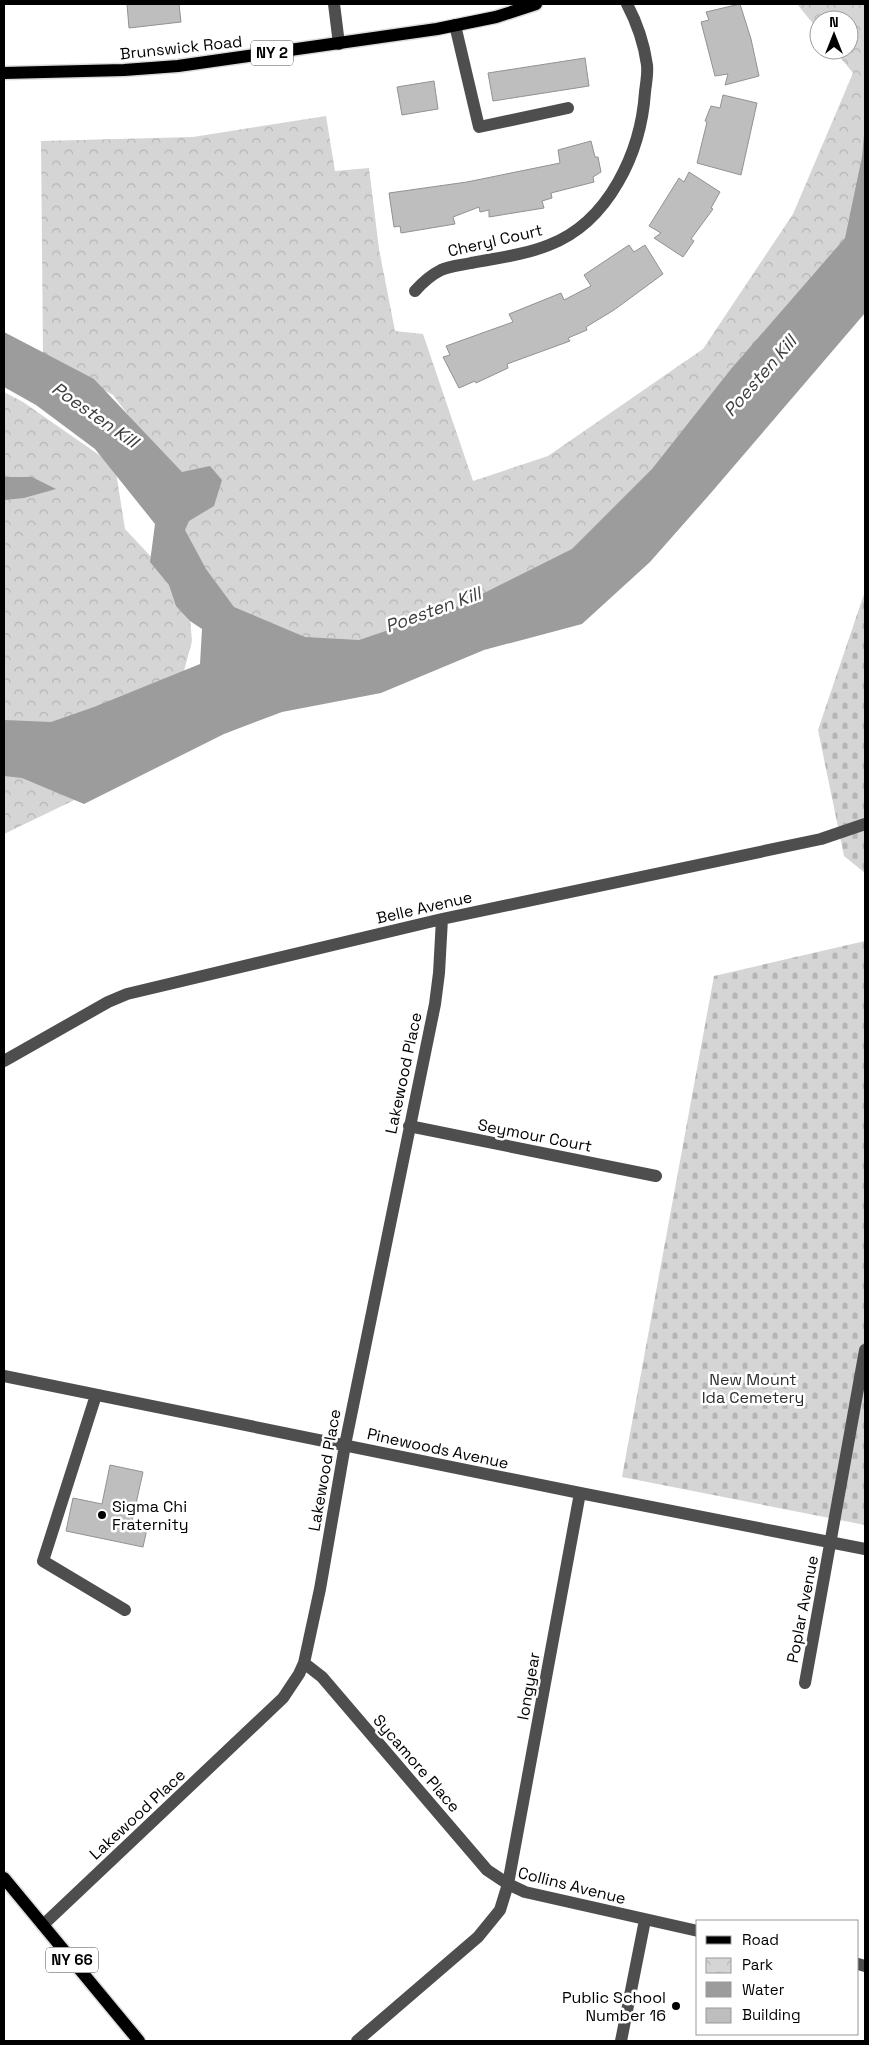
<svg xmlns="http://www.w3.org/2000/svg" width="869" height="2045" viewBox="0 0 869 2045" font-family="'Space Grotesk',sans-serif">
<defs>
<pattern id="cemetery-stones" width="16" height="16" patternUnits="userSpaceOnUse" patternTransform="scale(1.25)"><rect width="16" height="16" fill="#d5d5d5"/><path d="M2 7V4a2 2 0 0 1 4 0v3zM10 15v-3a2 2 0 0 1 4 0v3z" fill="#b5b5b5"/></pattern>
<pattern id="park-crowns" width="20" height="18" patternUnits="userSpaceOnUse" patternTransform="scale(1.25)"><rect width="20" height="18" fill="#d5d5d5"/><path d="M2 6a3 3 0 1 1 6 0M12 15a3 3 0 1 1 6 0" fill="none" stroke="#b5b5b5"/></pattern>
</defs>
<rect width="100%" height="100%" fill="#fff"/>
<!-- cemetery -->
<path fill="url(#cemetery-stones)" d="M 865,591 L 865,873 L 844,856 L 818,730 Z
M 865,941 L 865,1525 L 622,1477 L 714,976 Z"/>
<!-- park -->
<path fill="url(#park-crowns)" d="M 797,4 L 865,4 L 865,171 L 850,250 L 694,443 L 566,557 L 466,610 L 362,644 L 303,644 L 231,612 L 182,532 L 174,475 L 113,395 L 43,357 L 41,141 L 193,137 L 326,116 L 335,171 L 369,168 L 379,249 L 395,331 L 423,334 L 473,481 L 548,456 L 703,349 L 793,214 L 853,73 L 834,50 L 849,50 L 849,20 L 819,20 L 819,31 Z
M 4,392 L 23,402 L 115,466 L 125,529 L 188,596 L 192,641 L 173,712 L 4,731 Z
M 172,753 L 4,834 L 4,770 Z"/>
<!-- water -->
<path fill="#9c9c9c" d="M 865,124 L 865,313 L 710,494 L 650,562 L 582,624 L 484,650 L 381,693 L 282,712 L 224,734 L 84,804 L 22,778 L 4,776 L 4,720 L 51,722 L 94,707 L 200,664 L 202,629 L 190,621 L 176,606 L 169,585 L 150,562 L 155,524 L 95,449 L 36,405 L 4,387 L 4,332 L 94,379 L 182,472 L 210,466 L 222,480 L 214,506 L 189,521 L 185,530 L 206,569 L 234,607 L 305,637 L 359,640 L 454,608 L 572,549 L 652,469 L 731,369 L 845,238 L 862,157 Z
M 4,477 L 32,477 L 56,489 L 24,498 L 4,500 Z"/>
<!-- building -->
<path fill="#bebebe" stroke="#929292" d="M 127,4 L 179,4 L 181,22 L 129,28 Z
M 740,4 L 751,39 L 759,76 L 725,85 L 728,74 L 715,76 L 701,22 L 709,20 L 706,12 Z
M 585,58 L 589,86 L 493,101 L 488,73 Z
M 434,81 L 438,109 L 402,115 L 397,87 Z
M 723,95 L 757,103 L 741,175 L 697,163 L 707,122 L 705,121 L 711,106 L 720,108 Z
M 591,141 L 595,157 L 598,157 L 601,172 L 593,177 L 594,182 L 551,193 L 552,198 L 542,201 L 544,208 L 489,217 L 489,210 L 480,212 L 479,207 L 453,217 L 455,224 L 401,233 L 400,226 L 394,227 L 389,193 L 467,182 L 560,163 L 558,150 Z
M 689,172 L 720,192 L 711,208 L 713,209 L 691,239 L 694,241 L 683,257 L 654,238 L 661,233 L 649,226 L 679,178 L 684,182 Z
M 629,245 L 634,252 L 645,245 L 663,274 L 614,310 L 586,327 L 587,330 L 568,338 L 570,341 L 507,364 L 508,368 L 476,383 L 475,381 L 459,388 L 443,357 L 450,355 L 446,346 L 513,322 L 509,314 L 561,293 L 564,300 L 591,286 L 584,275 Z
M 110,1465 L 143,1472 L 131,1526 L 147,1529 L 143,1547 L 66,1531 L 73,1498 L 102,1504 Z"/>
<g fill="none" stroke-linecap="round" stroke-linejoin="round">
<!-- major casing -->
<g stroke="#dbdbdb" stroke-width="15">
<path id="major" d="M 4,73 L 124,70 L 178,66 L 437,29 L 496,17 L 536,4
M 4,1878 L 139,2041"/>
</g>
<!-- minor -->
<path stroke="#4e4e4e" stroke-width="12" d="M 334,4 L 339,44
M 455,25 L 479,127 L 568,108
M 415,291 C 423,282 431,275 441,270 C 450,266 462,265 471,263 C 497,258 524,255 549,245 C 609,222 641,152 645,92 C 646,83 648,74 647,65 C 644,43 637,23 627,4
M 4,1061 L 108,1002 L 127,994 L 442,919 L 821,839 L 865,824
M 409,1126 L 656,1176
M 4,1376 L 580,1493 L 865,1549
M 96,1395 L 43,1561 L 125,1610
M 304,1663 L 322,1677 L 487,1870 L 508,1884 L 525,1892 L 698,1931
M 805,1683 L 865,1350
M 43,1925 L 283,1698 L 299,1674 L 304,1663 L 320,1589 L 345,1445 L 435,1004 L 439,973 L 442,919
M 858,1964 L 865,1966
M 357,2041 L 478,1937 L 500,1910 L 508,1884 L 580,1493
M 621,2041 L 645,1920"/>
<!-- major -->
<use href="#major" stroke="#000" stroke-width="12"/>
</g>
<!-- markers -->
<g fill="#000" stroke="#fff" stroke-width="2">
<circle cx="102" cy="1515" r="5"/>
<circle cx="676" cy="2006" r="5"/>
</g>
<g text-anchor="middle" stroke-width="5" stroke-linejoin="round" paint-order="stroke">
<!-- shield labels -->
<g fill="#fff" stroke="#4c4c4c" stroke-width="1">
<rect x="251" y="40.5" width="42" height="25" rx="4"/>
<rect x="46" y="1947.5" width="52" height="25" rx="4"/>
</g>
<g font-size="15" font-weight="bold" fill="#000">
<text x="272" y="58">NY 2</text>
<text x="72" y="1965">NY 66</text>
</g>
<!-- street labels -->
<g font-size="16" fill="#000" stroke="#fff">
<text transform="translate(181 47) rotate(-6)" y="6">Brunswick Road</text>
<text transform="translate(495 240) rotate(-13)" y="6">Cheryl Court</text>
<text transform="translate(424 907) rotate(-13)" y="6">Belle Avenue</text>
<text transform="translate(403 1073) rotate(-78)" y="6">Lakewood Place</text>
<text transform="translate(535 1135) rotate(11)" y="6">Seymour Court</text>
<text transform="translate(438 1448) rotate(12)" y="6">Pinewoods Avenue</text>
<text transform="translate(324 1470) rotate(-80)" y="6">Lakewood Place</text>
<text transform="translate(802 1609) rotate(-79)" y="6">Poplar Avenue</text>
<text transform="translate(528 1686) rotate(-80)" y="6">longyear</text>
<text transform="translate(417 1763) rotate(49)" y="6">Sycamore Place</text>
<text transform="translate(137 1814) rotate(-43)" y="6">Lakewood Place</text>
<text transform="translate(572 1885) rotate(14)" y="6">Collins Avenue</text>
</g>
<!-- park labels -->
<g font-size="16" fill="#2c2c2c" stroke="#fff">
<text x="753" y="1385">New Mount<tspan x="753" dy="18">Ida Cemetery</tspan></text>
</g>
<!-- poi labels -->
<g font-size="16" fill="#000" stroke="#fff" text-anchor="start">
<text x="112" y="1512">Sigma Chi<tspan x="112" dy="18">Fraternity</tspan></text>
<text x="666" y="2003" text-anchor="end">Public School<tspan x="666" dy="18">Number 16</tspan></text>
</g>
<!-- water labels -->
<g font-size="18" font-style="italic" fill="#3d3d3d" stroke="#fff">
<text transform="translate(760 376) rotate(-49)" y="6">Poesten Kill</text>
<text transform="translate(95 415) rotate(35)" y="6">Poesten Kill</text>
<text transform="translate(433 610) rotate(-20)" y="6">Poesten Kill</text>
</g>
</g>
<!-- border -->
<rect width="869" height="2045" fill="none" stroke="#000000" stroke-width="10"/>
<!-- legend -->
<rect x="696" y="1920" width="162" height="115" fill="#ffffff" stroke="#999999"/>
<rect x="706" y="1936" width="25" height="8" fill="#000000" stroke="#999999"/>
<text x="742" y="1945" font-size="15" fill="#000000">Road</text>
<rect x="706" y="1958" width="25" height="15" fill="url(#park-crowns)" stroke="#999999"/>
<text x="742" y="1970" font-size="15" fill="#000000">Park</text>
<rect x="706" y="1982" width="25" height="15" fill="#9c9c9c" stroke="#999999"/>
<text x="742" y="1995" font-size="15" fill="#000000">Water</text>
<rect x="706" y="2008" width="25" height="15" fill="#bebebe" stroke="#999999"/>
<text x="742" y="2020" font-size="15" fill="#000000">Building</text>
<!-- north arrow -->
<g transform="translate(834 35)"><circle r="24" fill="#ffffff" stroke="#999999"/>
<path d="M0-4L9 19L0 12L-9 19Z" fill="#000000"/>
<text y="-8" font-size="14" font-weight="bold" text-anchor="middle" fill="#000000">N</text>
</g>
</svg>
